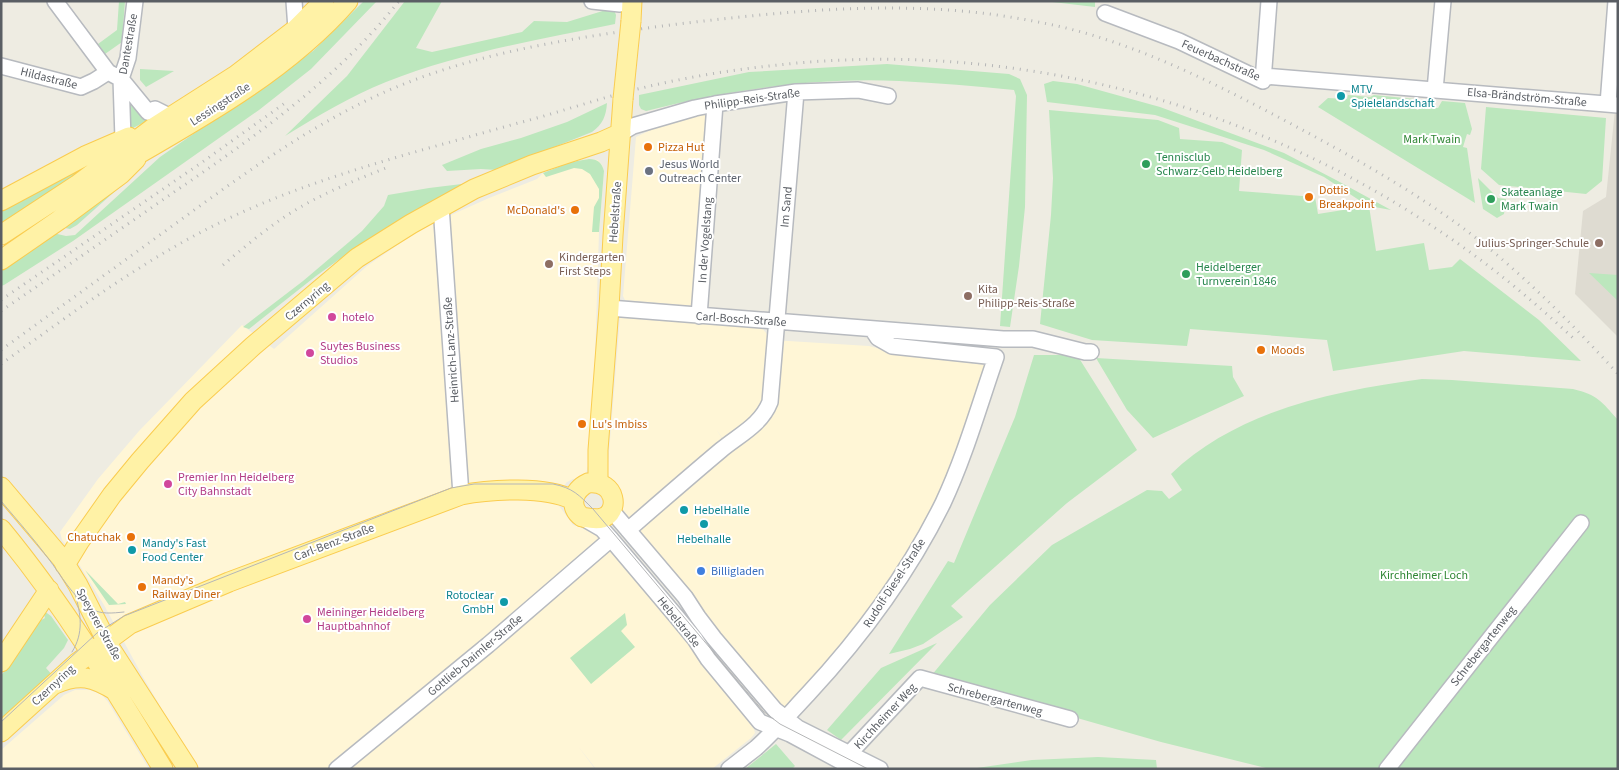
<svg xmlns="http://www.w3.org/2000/svg" width="1619" height="770" viewBox="0 0 1619 770" font-family="'Source Sans 3',sans-serif">
<rect width="100%" height="100%" fill="#eeece2"/>
<!-- commercial -->
<path fill="#fff6d6" d="M 705,113 L 708,116 L 694,303 L 691,306 L 625,300 L 623,296 L 636,137 L 670,121 Z
M 589,159 L 598,160 L 602,165 L 604,171 L 599,232 L 592,451 L 585,477 L 573,479 L 567,482 L 563,487 L 557,503 L 573,525 L 592,530 L 609,551 L 613,550 L 690,641 L 703,663 L 754,729 L 755,733 L 751,738 L 712,769 L 596,769 L 578,746 L 595,769 L 197,769 L 143,677 L 104,605 L 69,548 L 62,540 L 60,532 L 98,479 L 139,431 L 242,325 L 274,349 L 367,266 L 422,228 L 489,198 L 537,179 L 543,173 L 571,162 Z
M 620,318 L 761,327 L 772,340 L 869,346 L 899,354 L 985,365 L 983,379 L 957,454 L 929,516 L 898,570 L 870,614 L 789,705 L 783,707 L 772,700 L 638,533 L 637,529 L 732,452 L 716,429 L 723,440 L 630,518 L 622,509 L 619,498 L 614,485 L 607,477 Z
M 75,690 L 90,690 L 102,695 L 108,702 L 149,769 L 1,769 L 1,750 L 64,695 Z"/>
<!-- education -->
<path fill="#dedbd1" d="M 1615,110 L 1618,111 L 1618,337 L 1575,294 L 1583,211 L 1606,197 Z"/>
<!-- green -->
<path fill="#bce7bd" d="M 119,1 L 125,1 L 122,42 L 105,54 L 98,44 L 117,30 Z
M 364,1 L 377,1 L 311,69 L 259,110 L 73,241 L 4,285 L 1,286 L 1,268 L 53,233 L 66,236 L 75,235 L 160,157 L 313,51 Z
M 405,1 L 442,1 L 416,48 L 432,52 L 522,32 L 534,21 L 567,22 L 609,9 L 614,10 L 616,15 L 615,24 C 537,40 460,53 386,82 C 351,96 318,116 285,136 L 347,76 Z
M 1044,1 L 1095,1 L 1095,7 Z
M 887,64 L 1009,74 L 1020,79 L 1027,95 L 1025,207 L 1019,266 L 1010,327 L 1000,326 L 1016,96 L 1014,90 C 976,86 937,83 899,81 C 815,77 728,90 646,111 L 641,109 L 639,105 L 639,95 L 749,72 Z
M 140,69 L 174,71 L 146,87 L 140,80 Z
M 1053,81 L 1077,84 L 1160,107 L 1284,153 L 1336,180 L 1391,210 L 1369,206 L 1376,251 L 1424,243 L 1429,270 L 1452,267 L 1460,259 L 1539,320 L 1581,361 L 1464,351 L 1333,371 L 1327,340 L 1190,329 L 1187,346 L 1092,340 L 1040,324 L 1051,215 L 1053,178 L 1049,110 L 1158,120 L 1179,128 L 1180,139 L 1222,142 L 1242,150 L 1239,191 L 1315,197 L 1318,214 L 1368,206 L 1324,177 L 1264,150 L 1155,115 L 1047,102 L 1044,84 Z
M 1348,95 L 1370,97 L 1374,95 L 1415,99 L 1414,105 L 1417,110 L 1430,104 L 1432,107 L 1438,108 L 1442,101 L 1465,103 L 1472,129 L 1470,135 L 1467,134 L 1463,147 L 1467,148 L 1475,203 L 1318,107 L 1328,98 L 1347,99 Z
M 124,98 L 148,114 L 151,119 L 127,131 Z
M 607,103 C 606,116 603,124 592,132 L 497,170 L 481,169 L 447,171 L 442,165 L 481,149 L 521,138 L 567,122 Z
M 1486,107 L 1606,118 L 1602,181 L 1586,194 L 1499,185 L 1481,169 Z
M 110,148 L 92,164 L 1,223 L 1,210 Z
M 589,159 C 598,159 602,163 604,171 L 599,232 L 592,232 L 594,207 L 599,198 L 599,189 L 590,174 L 582,169 L 574,168 L 546,177 L 543,173 L 571,162 Z
M 131,177 L 77,225 L 70,229 L 60,227 Z
M 1478,178 L 1498,198 L 1506,199 L 1504,214 L 1497,218 L 1483,209 Z
M 470,183 L 358,246 L 316,276 L 249,329 L 243,327 L 303,281 L 362,231 L 384,206 L 388,195 L 429,188 Z
M 1589,273 L 1618,275 L 1618,301 Z
M 1034,355 L 1077,355 L 1137,450 L 1067,503 L 951,606 L 963,617 L 923,644 L 910,649 L 889,654 L 948,561 L 954,563 L 1015,417 Z
M 1096,358 L 1232,366 L 1233,377 L 1244,396 L 1153,438 L 1127,410 Z
M 1422,379 L 1452,380 L 1573,389 C 1598,395 1601,401 1618,420 L 1618,769 L 1270,769 L 1161,742 L 931,676 L 990,605 L 1052,545 L 1147,490 L 1162,491 L 1169,499 L 1182,490 L 1171,474 C 1238,410 1334,391 1422,379 Z
M 85,570 L 118,604 L 125,602 L 126,604 L 109,605 Z
M 44,611 L 51,616 L 68,640 L 64,648 L 46,668 L 54,677 L 1,726 L 1,676 L 36,623 L 45,618 L 43,612 Z
M 625,613 L 627,625 L 621,631 L 635,647 L 591,684 L 570,658 Z
M 937,643 L 841,740 L 827,730 L 881,668 Z
M 776,744 L 795,766 L 792,769 L 745,769 Z
M 1098,757 L 1156,760 L 1157,769 L 970,769 L 1032,760 Z"/>
<g fill="none" stroke-linecap="round" stroke-linejoin="round">
<!-- minor casing -->
<g stroke="#b7babf" stroke-width="18">
<path id="minor" d="M 55,1 L 108,72
M 294,1 L 296,29
M 592,1 L 620,4 L 629,1
M 1105,13 L 1179,41 L 1263,81 L 1269,1
M 1,66 L 81,87 L 94,81 L 108,72 L 121,79 L 148,112 L 155,109 L 171,117
M 1263,76 L 1618,105
M 1435,90 L 1443,1
M 1608,104 L 1616,1
M 621,133 L 633,126 L 695,108 L 715,104 L 796,92 L 858,90 L 888,96
M 123,139 L 121,79 L 128,58 L 135,1
M 441,206 L 461,495
M 609,308 L 1003,339 L 1033,339 L 1085,352 L 1091,352
M 699,316 L 715,104
M 611,510 L 685,597 L 698,617 L 714,638 L 775,710 L 798,728 L 880,769
M 583,518 L 602,529 L 611,539 L 676,616 L 695,639 L 708,659 L 760,722 L 790,734 L 855,769
M 628,530 C 659,503 690,476 721,450 C 739,435 761,425 770,402 L 796,92
M 849,754 L 920,678 L 1070,719
M 337,769 L 488,645 L 611,539
M 729,769 C 738,762 747,755 756,748 C 775,731 791,712 808,694 C 862,636 908,574 943,503 C 965,456 979,406 996,357 L 892,346 L 878,338 L 872,329
M 1387,769 L 1581,523"/>
</g>
<!-- major casing -->
<g stroke="#facc4f" stroke-width="21">
<path id="major" d="M 631,21 L 632,1
M 123,163 C 201,118 288,70 348,1
M 1,201 L 85,156 L 129,137
M 1,235 L 77,185 L 153,128 L 236,75 L 296,29 L 324,1
M 1,260 L 59,220 L 121,174 L 136,159
M 588,483 C 617,480 620,513 602,518 C 596,520 588,518 582,517 C 568,507 573,490 588,483 Z
M 598,483 L 598,450 L 609,308 L 613,236 L 623,99
M 1,487 L 62,559 L 78,585 L 110,648 L 188,769
M 1,529 C 63,604 113,686 163,769
M 65,565 L 79,542 L 112,495 L 140,461 L 193,401 L 253,346 L 357,258 L 411,224 L 474,189 L 532,165 L 601,142 L 621,133
M 1,662 L 49,590
M 55,684 C 80,673 93,677 116,691
M 1,732 L 77,663 L 130,624 L 229,582 L 461,495 C 491,489 546,486 573,500"/>
</g>
<!-- minor -->
<use href="#minor" stroke="#fff" stroke-width="15"/>
<!-- major -->
<use href="#major" stroke="#fff2a6" stroke-width="19"/>
<!-- tram -->
<path stroke="#b5b6b7" stroke-width="1" d="M 1,501 C 17,520 33,538 48,558 C 61,575 72,596 90,608 C 100,615 113,613 124,612
M 72,652 C 84,633 81,614 75,594
M 1,722 L 97,633 L 124,616 L 451,488 L 474,484 L 553,484 C 573,488 579,495 593,509 L 763,711 L 780,724 L 868,769"/>
<!-- rail -->
<path stroke="#b5b6b7" stroke-width="3" stroke-dasharray="1 6" stroke-linecap="butt" d="M 223,265 C 248,244 275,221 304,205 C 331,190 358,179 386,168
M 1,300 L 201,163 L 285,103
M 1,311 C 55,274 108,238 161,201 C 246,143 334,83 399,1
M 1,350 C 63,305 124,261 186,216 C 248,171 309,127 378,95 C 470,53 571,38 670,25 C 778,12 888,0 997,15 C 1030,20 1063,26 1095,36 C 1170,59 1241,97 1310,134 C 1369,166 1428,200 1480,241 C 1530,281 1575,327 1618,374
M 1,364 C 71,314 140,262 217,224 C 312,177 417,152 518,123 C 546,116 573,107 601,99 C 658,82 719,71 778,65 C 999,40 1231,97 1418,217 C 1474,252 1525,293 1573,338"/>
<!-- major-bridge casing -->
<g stroke="#facc4f" stroke-width="21" stroke-linecap="butt">
<path id="major-bridge" d="M 623,99 L 631,21"/>
</g>
<!-- major-bridge -->
<use href="#major-bridge" stroke="#fff2a6" stroke-width="19"/>
</g>
<!-- markers -->
<g fill="#0f9aa8" stroke="#fff" stroke-width="2">
<circle cx="1341" cy="96" r="5"/>
<circle cx="684" cy="510" r="5"/>
<circle cx="704" cy="524" r="5"/>
<circle cx="132" cy="550" r="5"/>
<circle cx="504" cy="602" r="5"/>
</g>
<g fill="#e8710a" stroke="#fff" stroke-width="2">
<circle cx="648" cy="147" r="5"/>
<circle cx="1309" cy="197" r="5"/>
<circle cx="575" cy="210" r="5"/>
<circle cx="1261" cy="350" r="5"/>
<circle cx="582" cy="424" r="5"/>
<circle cx="131" cy="537" r="5"/>
<circle cx="142" cy="587" r="5"/>
</g>
<g fill="#2e9e5b" stroke="#fff" stroke-width="2">
<circle cx="1146" cy="164" r="5"/>
<circle cx="1491" cy="199" r="5"/>
<circle cx="1186" cy="274" r="5"/>
</g>
<circle fill="#6b7280" stroke="#fff" stroke-width="2" cx="649" cy="171" r="5"/>
<g fill="#8d6e63" stroke="#fff" stroke-width="2">
<circle cx="1599" cy="243" r="5"/>
<circle cx="549" cy="264" r="5"/>
<circle cx="968" cy="296" r="5"/>
</g>
<g fill="#d1479c" stroke="#fff" stroke-width="2">
<circle cx="332" cy="317" r="5"/>
<circle cx="310" cy="353" r="5"/>
<circle cx="168" cy="484" r="5"/>
<circle cx="307" cy="619" r="5"/>
</g>
<circle fill="#3f7fe0" stroke="#fff" stroke-width="2" cx="701" cy="571" r="5"/>
<g text-anchor="middle" stroke-width="4" stroke-linejoin="round" paint-order="stroke">
<!-- street labels -->
<g font-size="12" fill="#5a5e64" stroke="#fff">
<text transform="translate(128 44) rotate(-80)" y="4">Dantestraße</text>
<text transform="translate(1221 60) rotate(24)" y="4">Feuerbachstraße</text>
<text transform="translate(49 78) rotate(14)" y="4">Hildastraße</text>
<text transform="translate(1527 97) rotate(5)" y="4">Elsa-Brändström-Straße</text>
<text transform="translate(752 99) rotate(-8)" y="4">Philipp-Reis-Straße</text>
<text transform="translate(220 104) rotate(-33)" y="4">Lessingstraße</text>
<text transform="translate(786 207) rotate(-85)" y="4">Im Sand</text>
<text transform="translate(615 212) rotate(-86)" y="4">Hebelstraße</text>
<text transform="translate(705 240) rotate(-86)" y="4">In der Vogelstang</text>
<text transform="translate(307 301) rotate(-40)" y="4">Czernyring</text>
<text transform="translate(741 319) rotate(4)" y="4">Carl-Bosch-Straße</text>
<text transform="translate(451 350) rotate(-94)" y="4">Heinrich-Lanz-Straße</text>
<text transform="translate(334 542) rotate(-21)" y="4">Carl-Benz-Straße</text>
<text transform="translate(894 583) rotate(-57)" y="4">Rudolf-Diesel-Straße</text>
<text transform="translate(679 622) rotate(51)" y="4">Hebelstraße</text>
<text transform="translate(99 624) rotate(61)" y="4">Speyerer Straße</text>
<text transform="translate(1483 646) rotate(-52)" y="4">Schrebergartenweg</text>
<text transform="translate(475 655) rotate(-40)" y="4">Gottlieb-Daimler-Straße</text>
<text transform="translate(53 685) rotate(-43)" y="4">Czernyring</text>
<text transform="translate(995 699) rotate(15)" y="4">Schrebergartenweg</text>
<text transform="translate(885 716) rotate(-47)" y="4">Kirchheimer Weg</text>
</g>
<!-- culture labels -->
<g font-size="12" fill="#0d838f" stroke="#fff" text-anchor="start">
<text x="1351" y="93">MTV<tspan x="1351" dy="14">Spielelandschaft</tspan></text>
<text x="694" y="514">HebelHalle</text>
<text x="704" y="543" text-anchor="middle">Hebelhalle</text>
<text x="142" y="547">Mandy's Fast<tspan x="142" dy="14">Food Center</tspan></text>
<text x="494" y="599" text-anchor="end">Rotoclear<tspan x="494" dy="14">GmbH</tspan></text>
</g>
<!-- park labels -->
<g font-size="12" fill="#2f8634" stroke="#fff">
<text x="1432" y="143">Mark Twain</text>
<text x="1424" y="579">Kirchheimer Loch</text>
</g>
<!-- food labels -->
<g font-size="12" fill="#c56008" stroke="#fff" text-anchor="start">
<text x="658" y="151">Pizza Hut</text>
<text x="1319" y="194">Dottis<tspan x="1319" dy="14">Breakpoint</tspan></text>
<text x="565" y="214" text-anchor="end">McDonald's</text>
<text x="1271" y="354">Moods</text>
<text x="592" y="428">Lu's Imbiss</text>
<text x="121" y="541" text-anchor="end">Chatuchak</text>
<text x="152" y="584">Mandy's<tspan x="152" dy="14">Railway Diner</tspan></text>
</g>
<!-- leisure labels -->
<g font-size="12" fill="#27864d" stroke="#fff" text-anchor="start">
<text x="1156" y="161">Tennisclub<tspan x="1156" dy="14">Schwarz-Gelb Heidelberg</tspan></text>
<text x="1501" y="196">Skateanlage<tspan x="1501" dy="14">Mark Twain</tspan></text>
<text x="1196" y="271">Heidelberger<tspan x="1196" dy="14">Turnverein 1846</tspan></text>
</g>
<!-- worship labels -->
<g font-size="12" fill="#5b616d" stroke="#fff" text-anchor="start">
<text x="659" y="168">Jesus World<tspan x="659" dy="14">Outreach Center</tspan></text>
</g>
<!-- education labels -->
<g font-size="12" fill="#785e54" stroke="#fff" text-anchor="start">
<text x="1589" y="247" text-anchor="end">Julius-Springer-Schule</text>
<text x="559" y="261">Kindergarten<tspan x="559" dy="14">First Steps</tspan></text>
<text x="978" y="293">Kita<tspan x="978" dy="14">Philipp-Reis-Straße</tspan></text>
</g>
<!-- hotel labels -->
<g font-size="12" fill="#b23c85" stroke="#fff" text-anchor="start">
<text x="342" y="321">hotelo</text>
<text x="320" y="350">Suytes Business<tspan x="320" dy="14">Studios</tspan></text>
<text x="178" y="481">Premier Inn Heidelberg<tspan x="178" dy="14">City Bahnstadt</tspan></text>
<text x="317" y="616">Meininger Heidelberg<tspan x="317" dy="14">Hauptbahnhof</tspan></text>
</g>
<!-- shop labels -->
<g font-size="12" fill="#366cbe" stroke="#fff" text-anchor="start">
<text x="711" y="575">Billigladen</text>
</g>
</g>
<!-- border -->
<rect width="1619" height="770" fill="none" stroke="#5a5e64" stroke-width="5"/>
</svg>
